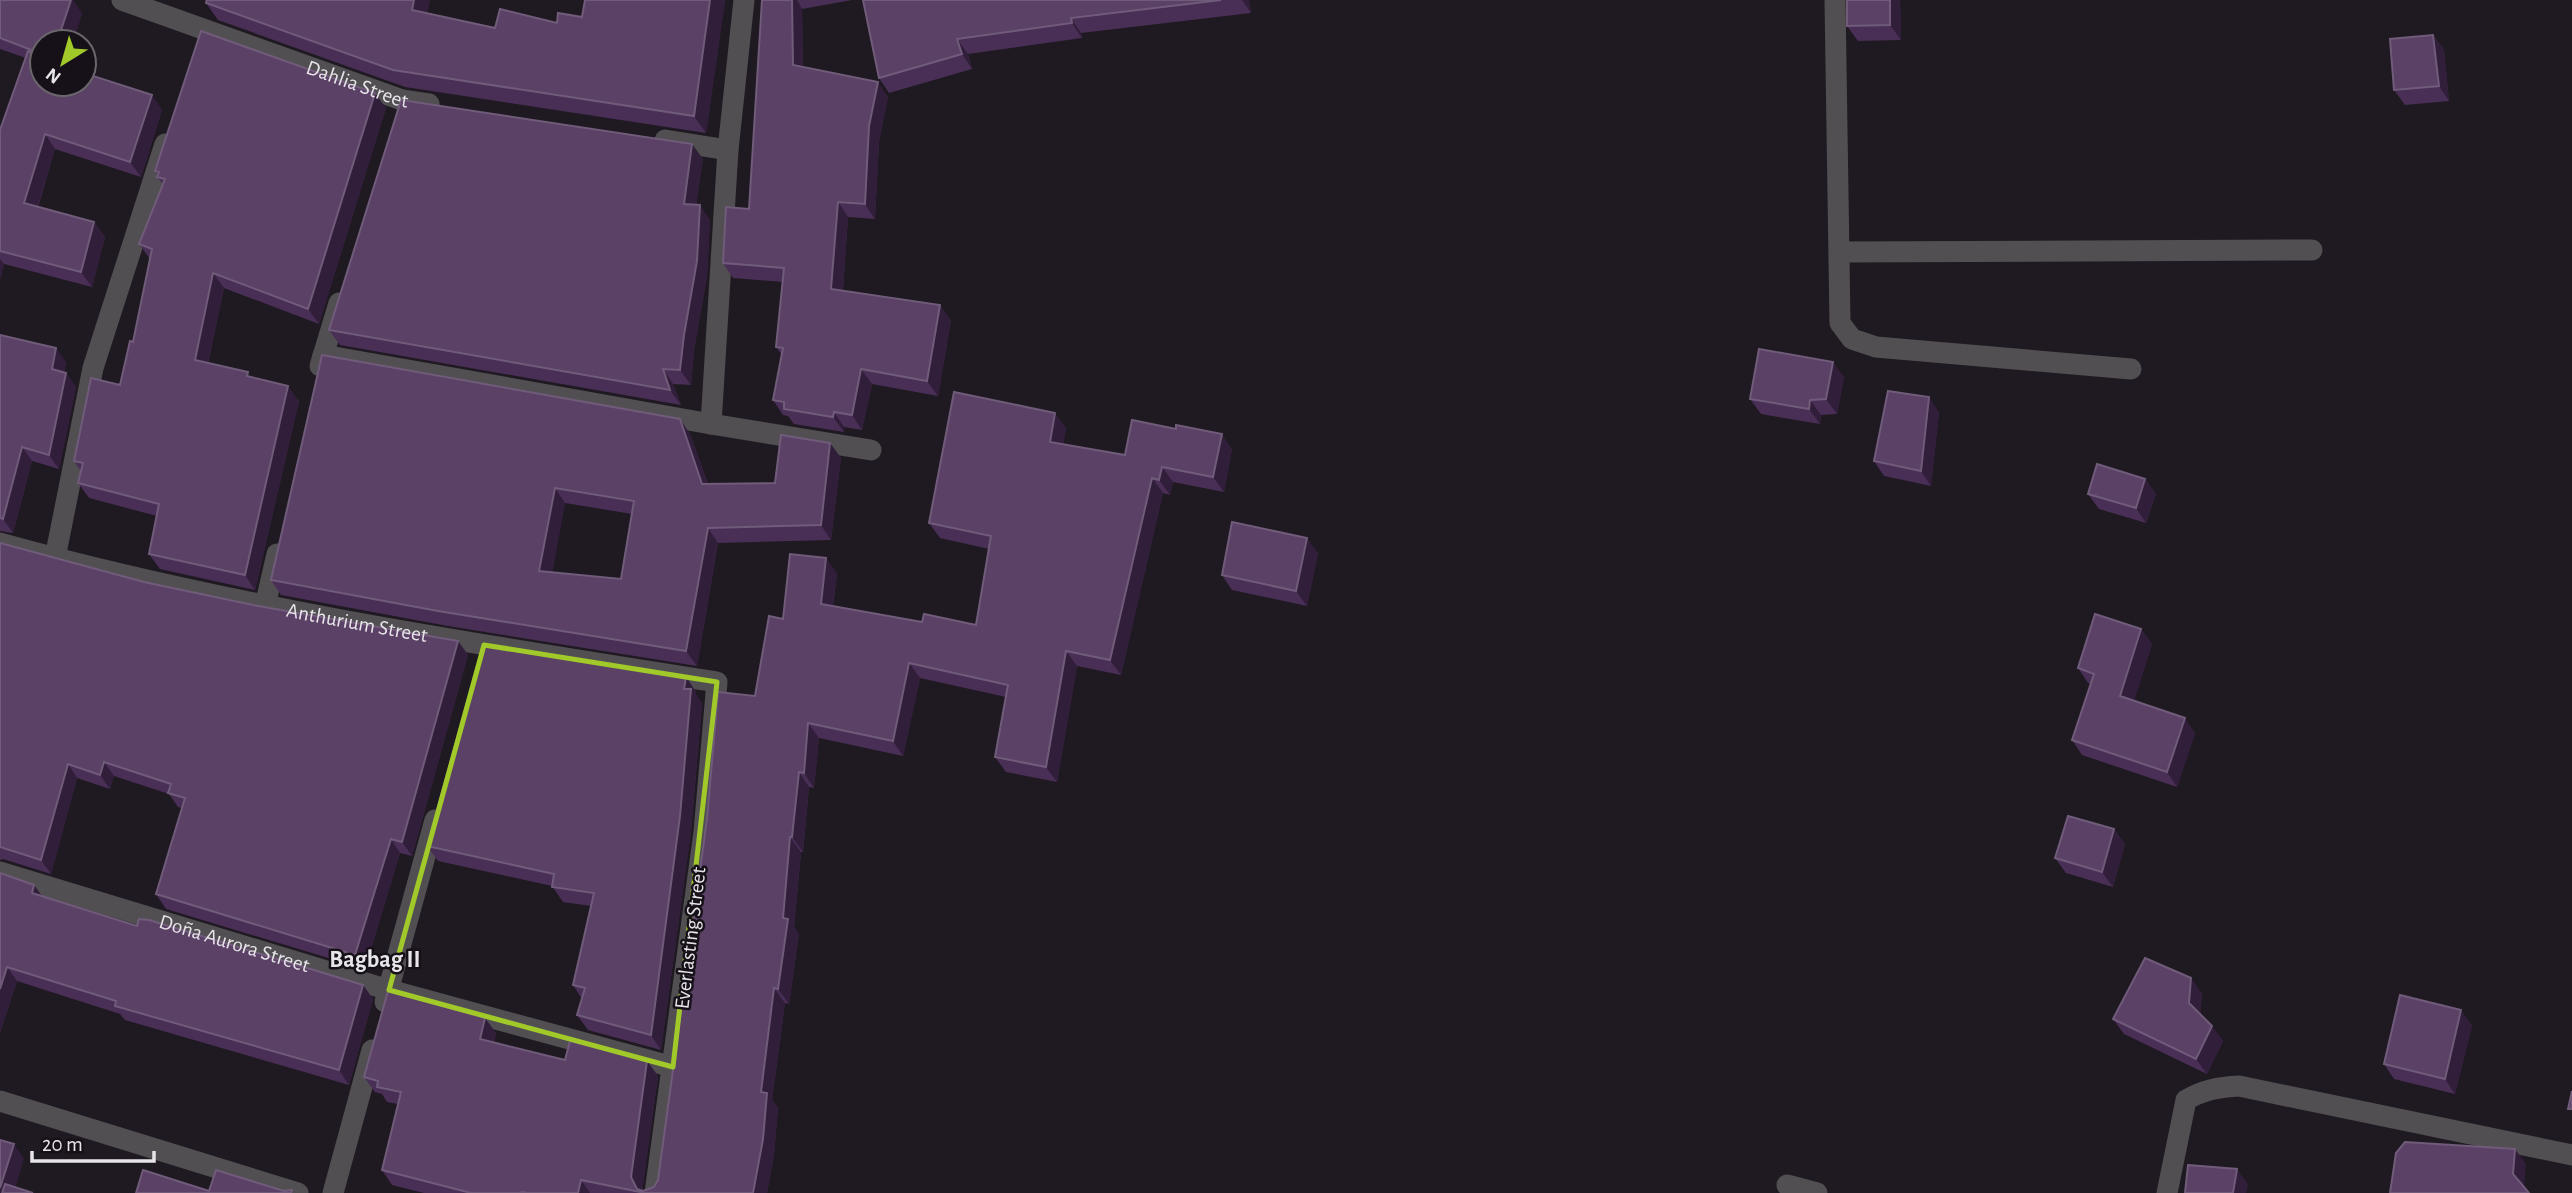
<svg xmlns="http://www.w3.org/2000/svg" width="2572" height="1193" viewBox="0 0 2572 1193" font-family="'Alegreya Sans',sans-serif">
<rect width="100%" height="100%" fill="#1f1a21"/>
<g fill="none" stroke-linecap="round" stroke-linejoin="round">
<!-- lane -->
<path stroke="#524f53" stroke-width="21" d="M 1787,1185 L 1817,1193"/>
<!-- street -->
<g stroke="#524f53" stroke-width="21">
<path id="s1" d="M 122,0 L 402,100 L 429,104"/>
<path d="M 1835,0 L 1840,323 L 1852,339 L 1876,347 L 2131,369"/>
<path d="M 665,140 L 728,150"/>
<path d="M 1840,252 L 2312,250"/>
<path d="M 323,355 L 711,424 L 871,450"/>
<path d="M 320,366 L 339,303"/>
<path d="M 711,424 L 728,150 L 744,0"/>
<path id="s2" d="M 0,543 C 235,608 476,644 717,682 L 704,832 L 655,1193"/>
<path d="M 55,558 L 93,368 L 165,144"/>
<path d="M 265,606 L 277,554"/>
<path id="s3" d="M 0,872 L 389,990 L 673,1067"/>
<path d="M 385,1002 L 435,820"/>
<path d="M 0,1101 L 298,1193"/>
<path d="M 333,1193 L 372,1050"/>
<path d="M 2167,1193 L 2186,1100 C 2203,1090 2219,1087 2239,1086 L 2572,1155"/>
</g>
</g>
<!-- wall -->
<path fill="#492e55" fill-rule="evenodd" d="M 0,0 L 82,13 L 73,42 L 42,42 L 42,84 L 162,110 L 141,177 L 55,149 L 38,207 L 94,222 L 105,237 L 92,287 L 4,264 L 0,279 L 0,130 L 26,58 L 0,49 Z
M 204,0 L 430,0 L 427,13 L 495,28 L 557,23 L 582,17 L 725,0 L 706,133 L 405,87 L 218,20 L 206,3 L 206,1 Z
M 762,0 L 852,0 L 802,9 L 803,67 L 888,97 L 879,141 L 875,219 L 848,217 L 843,290 L 951,320 L 938,396 L 872,384 L 862,430 L 844,427 L 844,432 L 794,424 L 788,416 L 783,415 L 773,400 L 782,355 L 776,347 L 783,282 L 733,278 L 723,263 L 749,209 Z
M 863,0 L 1249,0 L 1251,13 L 1081,33 L 1082,38 L 968,54 L 972,69 L 889,93 L 879,78 Z
M 1847,0 L 1900,0 L 1901,40 L 1858,41 L 1847,26 Z
M 2433,35 L 2444,50 L 2449,101 L 2405,105 L 2394,90 Z
M 386,108 L 319,324 L 224,288 L 208,363 L 252,377 L 299,401 L 255,590 L 160,569 L 149,554 L 157,516 L 89,498 L 78,483 L 81,471 L 74,461 L 120,385 L 133,342 L 150,259 L 139,244 L 163,184 L 157,177 L 158,175 L 155,171 Z
M 703,159 L 696,205 L 710,220 L 707,276 L 694,350 L 691,385 L 673,384 L 681,405 L 340,345 L 329,330 Z
M 0,335 L 66,362 L 64,372 L 66,373 L 76,387 L 59,469 L 32,461 L 13,533 L 0,531 Z
M 1844,377 L 1837,414 L 1821,415 L 1820,424 L 1761,414 L 1750,399 Z
M 1939,412 L 1931,486 L 1884,476 L 1874,461 Z
M 680,419 L 690,434 L 708,484 L 775,483 L 830,443 L 841,458 L 831,540 L 718,543 L 697,666 L 448,626 L 281,595 L 271,580 ZM 565,503 L 632,514 L 621,579 L 552,572 Z
M 1066,428 L 1063,444 L 1125,455 L 1232,449 L 1224,492 L 1173,482 L 1170,495 L 1163,493 L 1121,675 L 1077,666 L 1057,782 L 1006,772 L 995,757 L 1006,697 L 920,678 L 903,756 L 819,738 L 814,788 L 809,787 L 803,852 L 801,852 L 794,927 L 799,934 L 789,1004 L 785,1003 L 772,1100 L 778,1108 L 774,1154 L 767,1193 L 424,1193 L 392,1185 L 382,1170 L 398,1104 L 387,1102 L 382,1094 L 375,1092 L 364,1077 L 485,1018 L 496,1033 L 494,1042 L 565,1060 L 647,1061 L 658,1076 L 642,1191 L 654,1187 L 658,1180 L 755,696 L 783,619 L 837,573 L 833,606 L 922,622 L 976,625 L 989,549 L 940,538 L 929,523 Z
M 2145,479 L 2156,494 L 2146,523 L 2099,509 L 2088,494 Z
M 0,543 L 144,582 L 253,605 L 458,641 L 468,655 L 412,856 L 400,853 L 365,969 L 166,909 L 156,894 L 182,808 L 178,807 L 169,794 L 114,776 L 110,789 L 77,778 L 51,874 L 3,859 L 0,860 Z
M 1318,553 L 1307,606 L 1232,590 L 1222,575 Z
M 2141,629 L 2152,644 L 2134,700 L 2195,733 L 2177,787 L 2082,755 L 2072,740 L 2091,684 L 2088,683 L 2078,668 Z
M 686,677 L 696,692 L 696,695 L 702,704 L 691,831 L 661,1050 L 588,1030 L 577,1015 L 582,999 L 573,985 L 591,906 L 563,902 L 552,886 L 438,861 L 427,846 Z
M 2114,829 L 2125,844 L 2113,887 L 2066,873 L 2055,858 Z
M 0,873 L 34,885 L 42,896 L 137,926 L 363,985 L 373,999 L 349,1085 L 125,1020 L 120,1014 L 17,981 L 0,1033 Z
M 2202,993 L 2200,1013 L 2223,1041 L 2207,1074 L 2124,1034 L 2113,1019 Z
M 2472,1025 L 2455,1094 L 2394,1079 L 2384,1064 Z"/>
<!-- shaded-wall -->
<path fill="#311e3a" d="M 71,0 L 73,0 L 82,13 L 73,42 L 57,42 Z
M 414,0 L 430,0 L 424,28 L 412,10 Z
M 710,0 L 725,0 L 706,133 L 694,116 Z
M 792,0 L 797,0 L 802,9 L 803,80 L 793,65 Z
M 1242,0 L 1249,0 L 1251,13 Z
M 1890,0 L 1900,0 L 1901,40 L 1890,25 Z
M 1071,18 L 1081,33 L 1082,38 L 1072,23 Z
M 2433,35 L 2444,50 L 2449,101 L 2439,86 Z
M 957,39 L 968,54 L 972,69 L 962,54 Z
M 878,82 L 888,97 L 879,141 L 875,219 L 865,204 L 869,126 Z
M 375,93 L 386,108 L 319,324 L 308,309 Z
M 152,95 L 162,110 L 141,177 L 130,162 Z
M 45,134 L 55,149 L 34,218 L 24,203 Z
M 692,144 L 703,159 L 694,219 L 684,204 Z
M 838,202 L 848,217 L 842,304 L 831,289 Z
M 700,205 L 710,220 L 707,276 L 694,350 L 691,385 L 680,370 L 684,335 Z
M 94,222 L 105,237 L 92,287 L 81,272 Z
M 0,259 L 4,264 L 0,279 Z
M 213,273 L 224,288 L 205,375 L 195,360 Z
M 940,305 L 951,320 L 938,396 L 927,381 Z
M 56,348 L 66,362 L 62,384 L 52,369 Z
M 1833,362 L 1844,377 L 1837,414 L 1826,399 Z
M 663,369 L 673,384 L 681,405 L 670,390 Z
M 861,369 L 872,384 L 862,430 L 852,415 Z
M 66,373 L 76,387 L 59,469 L 49,455 Z
M 288,386 L 299,401 L 255,590 L 245,575 Z
M 1929,397 L 1939,412 L 1931,486 L 1921,471 Z
M 1810,400 L 1821,415 L 1820,424 L 1809,409 Z
M 834,412 L 844,427 L 844,432 L 833,417 Z
M 1055,413 L 1066,428 L 1061,457 L 1050,442 Z
M 680,419 L 690,434 L 713,499 L 702,484 Z
M 1222,434 L 1232,449 L 1224,492 L 1213,477 Z
M 830,443 L 841,458 L 831,540 L 821,525 Z
M 22,447 L 32,461 L 13,533 L 3,519 Z
M 1162,467 L 1173,482 L 1170,495 L 1159,480 Z
M 1152,478 L 1163,493 L 1121,675 L 1110,660 Z
M 2145,479 L 2156,494 L 2146,523 L 2136,508 Z
M 555,488 L 565,503 L 550,586 L 539,571 Z
M 708,528 L 718,543 L 697,666 L 686,651 Z
M 1307,538 L 1318,553 L 1307,606 L 1296,591 Z
M 826,558 L 837,573 L 831,619 L 821,604 Z
M 2141,629 L 2152,644 L 2131,711 L 2120,696 Z
M 458,641 L 468,655 L 412,856 L 402,842 Z
M 1066,651 L 1077,666 L 1057,782 L 1046,767 Z
M 909,663 L 920,678 L 903,756 L 893,741 Z
M 686,677 L 696,692 L 696,695 L 702,704 L 691,831 L 661,1050 L 651,1035 Z
M 2185,718 L 2195,733 L 2177,787 L 2167,772 Z
M 808,723 L 819,738 L 814,788 L 804,773 Z
M 104,762 L 114,776 L 110,789 L 100,775 Z
M 68,764 L 77,778 L 51,874 L 41,860 Z
M 799,772 L 809,787 L 803,852 L 792,837 Z
M 2114,829 L 2125,844 L 2113,887 L 2102,872 Z
M 790,837 L 801,852 L 794,927 L 799,934 L 789,1004 L 778,989 Z
M 391,839 L 400,853 L 365,969 L 355,955 Z
M 34,885 L 44,899 L 32,893 Z
M 7,967 L 17,981 L 0,1033 L 0,989 Z
M 2191,978 L 2202,993 L 2200,1018 L 2189,1003 Z
M 363,985 L 373,999 L 349,1085 L 339,1070 Z
M 774,988 L 785,1003 L 772,1100 L 778,1108 L 774,1154 L 767,1193 L 753,1193 L 761,1092 Z
M 2461,1010 L 2472,1025 L 2455,1094 L 2445,1079 Z
M 485,1018 L 496,1033 L 491,1054 L 480,1039 Z
M 2212,1026 L 2223,1041 L 2207,1074 L 2196,1059 Z
M 647,1061 L 658,1076 L 642,1192 L 639,1192 L 631,1177 Z
M 14,1144 L 24,1159 L 14,1193 L 0,1193 L 0,1188 Z
M 2515,1149 L 2526,1164 L 2524,1189 L 2513,1174 Z
M 2237,1169 L 2248,1184 L 2246,1193 L 2233,1193 Z
M 581,1180 L 590,1193 L 578,1193 Z"/>
<!-- building -->
<path fill="#5a4165" stroke="#705b7a" stroke-width="2" fill-rule="evenodd" d="M 0,0 L 71,0 L 57,42 L 42,42 L 42,54 L 0,38 Z
M 207,0 L 414,0 L 412,10 L 495,28 L 500,9 L 557,23 L 558,13 L 582,17 L 585,0 L 710,0 L 694,116 L 393,70 L 206,3 Z
M 762,0 L 792,0 L 793,65 L 878,82 L 869,126 L 865,204 L 838,202 L 831,289 L 940,305 L 927,381 L 861,369 L 852,415 L 834,412 L 833,417 L 784,409 L 784,402 L 773,400 L 783,348 L 776,347 L 784,268 L 723,263 L 726,207 L 749,209 Z
M 863,0 L 1221,0 L 1071,18 L 1072,23 L 957,39 L 962,54 L 879,78 Z
M 1847,0 L 1890,0 L 1890,25 L 1847,26 Z
M 201,31 L 375,93 L 308,309 L 213,273 L 195,360 L 248,372 L 247,376 L 288,386 L 245,575 L 149,554 L 159,504 L 78,483 L 83,463 L 74,461 L 91,378 L 120,385 L 130,341 L 133,342 L 152,249 L 139,244 L 165,179 L 157,177 L 159,172 L 155,171 Z
M 2433,35 L 2439,86 L 2394,90 L 2390,39 Z
M 28,51 L 42,57 L 42,84 L 84,84 L 84,73 L 152,95 L 130,162 L 45,134 L 24,203 L 94,222 L 81,272 L 0,251 L 0,130 Z
M 401,100 L 692,144 L 684,204 L 700,205 L 697,261 L 684,335 L 680,370 L 663,369 L 670,390 L 329,330 Z
M 0,335 L 56,348 L 52,369 L 66,373 L 49,455 L 22,447 L 3,519 L 0,518 Z
M 1759,349 L 1833,362 L 1826,399 L 1810,400 L 1809,409 L 1750,399 Z
M 322,355 L 680,419 L 702,484 L 775,483 L 781,435 L 830,443 L 821,525 L 708,528 L 686,651 L 438,611 L 271,580 ZM 555,488 L 634,501 L 621,579 L 539,571 Z
M 1888,391 L 1929,397 L 1921,471 L 1874,461 Z
M 954,392 L 1055,413 L 1050,442 L 1125,455 L 1132,420 L 1176,429 L 1176,425 L 1222,434 L 1213,477 L 1162,467 L 1159,480 L 1152,478 L 1110,660 L 1066,651 L 1046,767 L 995,757 L 1008,685 L 909,663 L 893,741 L 808,723 L 804,773 L 799,772 L 792,837 L 790,837 L 783,918 L 788,919 L 778,989 L 774,988 L 761,1092 L 767,1093 L 763,1139 L 753,1193 L 645,1193 L 581,1180 L 578,1193 L 527,1193 L 522,1192 L 521,1193 L 471,1193 L 382,1170 L 401,1092 L 377,1087 L 378,1081 L 364,1077 L 388,991 L 485,1018 L 480,1039 L 565,1060 L 570,1041 L 647,1061 L 631,1177 L 637,1189 L 643,1191 L 654,1187 L 658,1180 L 675,1055 L 707,819 L 718,692 L 755,696 L 769,616 L 783,619 L 790,554 L 826,558 L 821,604 L 922,622 L 924,614 L 976,625 L 991,536 L 929,523 Z
M 2097,464 L 2145,479 L 2136,508 L 2088,494 Z
M 1232,522 L 1307,538 L 1296,591 L 1222,575 Z
M 0,543 L 144,582 L 253,605 L 458,641 L 402,842 L 391,839 L 355,955 L 156,894 L 185,798 L 168,793 L 171,784 L 104,762 L 100,775 L 68,764 L 41,860 L 0,847 Z
M 2095,614 L 2141,629 L 2120,696 L 2185,718 L 2167,772 L 2072,740 L 2094,674 L 2078,668 Z
M 483,645 L 686,677 L 684,689 L 691,689 L 680,816 L 651,1035 L 577,1015 L 585,988 L 573,985 L 594,893 L 552,887 L 554,874 L 427,846 Z
M 2068,816 L 2114,829 L 2102,872 L 2055,858 Z
M 0,873 L 34,885 L 32,893 L 137,926 L 139,919 L 149,920 L 363,985 L 339,1070 L 115,1006 L 116,1001 L 7,967 L 0,989 Z
M 2145,958 L 2191,978 L 2189,1003 L 2212,1026 L 2196,1059 L 2113,1019 Z
M 2400,995 L 2461,1010 L 2445,1079 L 2384,1064 Z
M 2572,1091 L 2572,1109 L 2568,1109 Z
M 0,1140 L 14,1144 L 0,1188 Z
M 2405,1142 L 2515,1149 L 2513,1174 L 2529,1193 L 2390,1193 L 2396,1153 Z
M 2188,1165 L 2237,1169 L 2233,1193 L 2185,1193 Z
M 143,1170 L 209,1191 L 216,1170 L 284,1191 L 292,1190 L 291,1193 L 136,1193 Z
M 5,1184 L 33,1193 L 2,1193 Z"/>
<!-- marked area -->
<path fill="none" stroke="#a1c929" stroke-width="5" stroke-linejoin="round" d="M 484,645 L 717,682 L 673,1067 L 389,990 Z"/>
<g text-anchor="middle" stroke-width="5" stroke-linejoin="round" paint-order="stroke">
<!-- street labels -->
<g font-size="21" fill="#e8e5ea" stroke="#161118">
<text dy="7" stroke="none"><textPath href="#s1" startOffset="250">Dahlia Street</textPath></text>
<text dy="7" stroke="none"><textPath href="#s2" startOffset="366">Anthurium Street</textPath></text>
<text transform="translate(690 938) rotate(-83)" y="7">Everlasting Street</text>
<text dy="7" stroke="none"><textPath href="#s3" startOffset="245">Doña Aurora Street</textPath></text>
</g>
<!-- quarter labels -->
<g font-size="24" font-weight="bold" fill="#e8e5ea" stroke="#161118">
<text x="375" y="967">Bagbag II</text>
</g>
</g>
<!-- north arrow -->
<g transform="translate(63 63) rotate(217)"><circle r="33" fill="#161118" stroke="#6a666c" stroke-width="2"/>
<path d="M0-5L12 26L0 18L-12 26Z" fill="#a1c929"/>
<text y="-10" font-size="19" font-weight="bold" text-anchor="middle" fill="#e8e5ea">N</text>
</g>
<!-- scale -->
<path d="M32 1151v10h122v-10" fill="none" stroke="#e8e5ea" stroke-width="3.5"/>
<text x="42" y="1151" font-size="21" fill="#e8e5ea" stroke="#161118" stroke-width="5" paint-order="stroke">20 m</text>
</svg>
